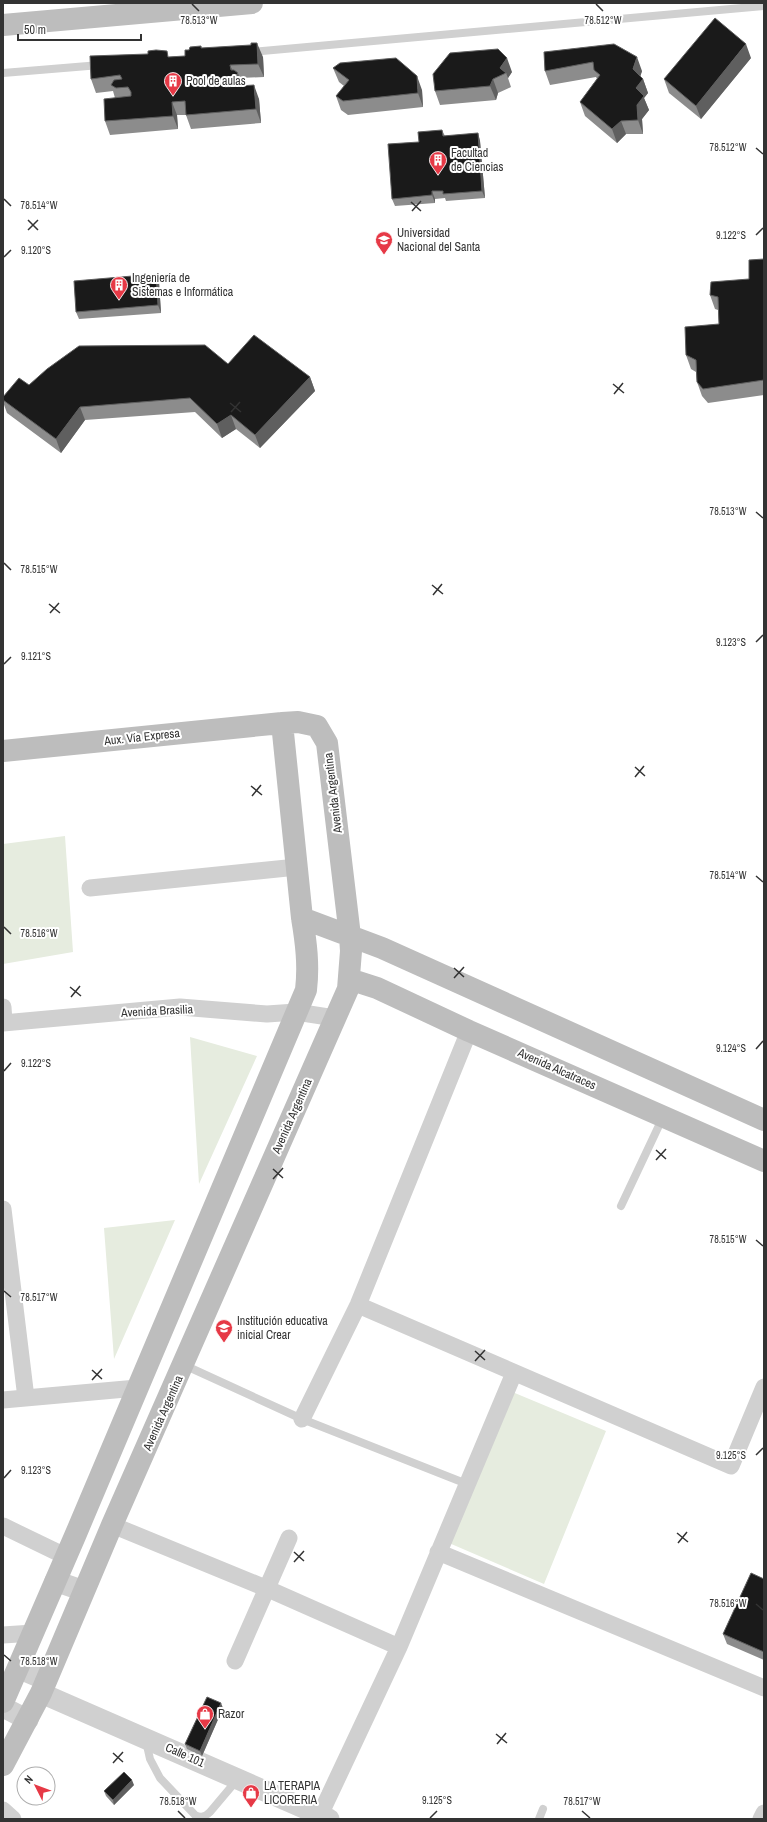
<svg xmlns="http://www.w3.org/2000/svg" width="767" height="1822" viewBox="0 0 767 1822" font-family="'Archivo Narrow',sans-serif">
<rect width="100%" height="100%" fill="#fff"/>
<!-- green -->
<path fill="#e6ecdf" d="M 65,836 L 73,952 L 3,964 L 3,844 Z
M 190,1037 L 257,1056 L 199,1184 Z
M 175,1220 L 114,1359 L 104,1228 Z
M 510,1391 L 606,1431 L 544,1584 L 449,1543 Z"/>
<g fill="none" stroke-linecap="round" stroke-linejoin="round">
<!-- service -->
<path stroke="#d0d0d0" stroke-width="8" d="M 251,52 L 764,6
M 3,73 L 100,65
M 621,1206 L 663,1117
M 184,1365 L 302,1419 L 467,1484
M 146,1741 L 150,1759 L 160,1778 L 195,1815 C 201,1818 205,1817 210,1812 L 237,1780
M 539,1819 L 543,1809"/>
<!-- minor -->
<path stroke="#d0d0d0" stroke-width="17" d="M 90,888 L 297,867
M 3,1007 L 4,1022
M 3,1023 L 180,1007 L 267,1014 L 296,1012 L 335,1018
M 3,1209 L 26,1398
M 358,1305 L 731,1466 L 764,1387
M 3,1400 L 137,1388
M 302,1419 L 358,1305 L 469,1031
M 112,1525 L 268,1589 L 399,1647
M 3,1526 L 65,1556
M 438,1552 L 764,1688
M 3,1635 L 33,1633
M 235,1661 L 289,1538
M 3,1810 L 13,1819
M 320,1815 L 399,1647 L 514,1373
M 761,1819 L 764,1813"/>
<!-- tertiary -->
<path stroke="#d0d0d0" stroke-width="21" d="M 55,1581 L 84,1591
M 18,1668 L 46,1680
M 41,1693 L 329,1819
M 3,1707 L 28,1720"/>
<!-- secondary -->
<path stroke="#bdbdbd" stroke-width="22" d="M 3,25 L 252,3
M 3,751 L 282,723 L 298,722 L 317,726 L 327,743 L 350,936 L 351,951 L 348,989 L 112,1525 L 41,1693 L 3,1765
M 302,918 L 382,948 L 764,1120
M 349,979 L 377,988 L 469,1031 L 764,1161
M 3,1702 L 75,1536 L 306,990 C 309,965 306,942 302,918 L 282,723"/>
</g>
<!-- wall -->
<path fill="#8c8c8c" d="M 201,46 L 202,48 L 263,57 L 264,77 L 240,78 L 242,86 L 259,99 L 261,123 L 191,129 L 186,115 L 177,115 L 178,129 L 110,135 L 105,121 L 115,98 L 113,91 L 96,93 L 91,79 L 170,57 L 185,56 L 189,50 Z
M 544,52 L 642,71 L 640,77 L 643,79 L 648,93 L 644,98 L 649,110 L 642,119 L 643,134 L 626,134 L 617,143 L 585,116 L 580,102 L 597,79 L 596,77 L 550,85 L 545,71 Z
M 751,58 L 701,119 L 669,93 L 664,79 Z
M 333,68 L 422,90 L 423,107 L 348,115 L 341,110 L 336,96 L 344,86 L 339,82 Z
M 512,72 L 508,78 L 511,87 L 498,93 L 496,100 L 440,105 L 435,91 Z
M 442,130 L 445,136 L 478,133 L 480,141 L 485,198 L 446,201 L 445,198 L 435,199 L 435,203 L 395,206 L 392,199 L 419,142 Z
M 764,259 L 764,395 L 708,403 L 702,396 L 697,382 L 696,372 L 691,369 L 686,355 L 719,324 L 718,310 L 715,309 L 710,295 L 749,279 Z
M 156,274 L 159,282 L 161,313 L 79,319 L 76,312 Z
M 228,364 L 310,377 L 315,391 L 260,448 L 236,429 L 222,438 L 195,412 L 85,420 L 61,453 L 7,413 L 3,402 L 3,397 L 29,385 Z
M 764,1579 L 764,1660 L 727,1644 L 723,1634 Z
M 223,1708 L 202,1756 L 187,1749 L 185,1744 Z
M 134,1785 L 114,1805 L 106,1796 L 104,1791 Z"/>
<!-- shaded-wall -->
<path fill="#5f5f5f" d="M 257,43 L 263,57 L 264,77 L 258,64 Z
M 746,44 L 751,58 L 701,119 L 696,106 Z
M 637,57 L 642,71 L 638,83 L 633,69 Z
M 507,58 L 512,72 L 508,78 L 506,73 L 500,68 Z
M 230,65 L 235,76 L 238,73 L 243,87 L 239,91 L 234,77 L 231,70 Z
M 417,76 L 422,90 L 423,107 L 418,93 Z
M 225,78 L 230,92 L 229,98 L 223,84 Z
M 493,79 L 498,93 L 496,100 L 490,86 Z
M 643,79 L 648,93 L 644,98 L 649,110 L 642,119 L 643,134 L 638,120 L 636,88 Z
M 254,85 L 259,99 L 261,123 L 256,109 Z
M 172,102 L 177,115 L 178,129 L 173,116 Z
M 621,121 L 626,134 L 617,143 L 612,129 Z
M 478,133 L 480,141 L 485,198 L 482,191 Z
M 432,191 L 435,199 L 435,203 L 432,195 Z
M 156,274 L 159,282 L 161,313 L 158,305 Z
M 310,377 L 315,391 L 260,448 L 255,435 Z
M 80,407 L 85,420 L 61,453 L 56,439 Z
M 231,415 L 236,429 L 222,438 L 217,424 Z
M 221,1703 L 223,1708 L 202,1756 L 200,1751 Z
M 132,1780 L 134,1785 L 114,1805 L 113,1800 Z"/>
<!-- building -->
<path fill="#1a1a1a" stroke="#5f5f5f" d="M 715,18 L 746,44 L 696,106 L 664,79 Z
M 251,43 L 257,43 L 258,64 L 230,65 L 231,70 L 234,70 L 238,73 L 234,77 L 225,78 L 223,84 L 225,87 L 254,85 L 256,109 L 186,115 L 185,101 L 172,102 L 173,116 L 105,121 L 104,99 L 131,96 L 131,92 L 128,87 L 116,88 L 111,85 L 114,80 L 122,79 L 120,75 L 91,79 L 90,56 L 148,54 L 148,51 L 156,50 L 167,51 L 168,57 L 185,56 L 185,50 L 189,50 L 190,47 L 201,46 L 201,48 L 251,45 Z
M 614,44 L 637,57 L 633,69 L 643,79 L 636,88 L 644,96 L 637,105 L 638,120 L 621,121 L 612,129 L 580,102 L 600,75 L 594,70 L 593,62 L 545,71 L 544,52 Z
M 498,49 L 507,58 L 500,68 L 506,73 L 493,79 L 490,86 L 435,91 L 433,74 L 450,53 Z
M 396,58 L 417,76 L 418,93 L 343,101 L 336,96 L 349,80 L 333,68 L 340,63 Z
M 442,130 L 443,136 L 478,133 L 482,191 L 443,194 L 443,191 L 432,191 L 432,195 L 392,199 L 388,144 L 419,142 L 418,132 Z
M 764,259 L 764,380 L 703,389 L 697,382 L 696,360 L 686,355 L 685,327 L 719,324 L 718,297 L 710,295 L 711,282 L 749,279 L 749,260 Z
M 156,274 L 158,305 L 76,312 L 74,281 Z
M 254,335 L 310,377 L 255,435 L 231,415 L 217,424 L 190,398 L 80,407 L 56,439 L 3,400 L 3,397 L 19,378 L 29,385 L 47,369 L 79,346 L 205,345 L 228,364 Z
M 751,1573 L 764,1579 L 764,1652 L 723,1634 Z
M 207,1697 L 221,1703 L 200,1751 L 185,1744 Z
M 124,1772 L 132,1780 L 113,1800 L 104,1791 Z"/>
<!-- ticks -->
<path fill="none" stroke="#333" stroke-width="1.5" d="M 192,4 L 199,11M 596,4 L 603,11M 756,148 L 763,154M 4,199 L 11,206M 411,202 L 421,211M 412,211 L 421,201M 28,220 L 38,230M 28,230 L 38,220M 756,235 L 763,228M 4,257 L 11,250M 613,384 L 624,393M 614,394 L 623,383M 230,403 L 241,412M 231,412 L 240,402M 756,512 L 763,518M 4,563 L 11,570M 432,585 L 443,594M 433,595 L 442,584M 49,604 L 60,613M 50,613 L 59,603M 756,642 L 763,635M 4,664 L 11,657M 635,767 L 645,776M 635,777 L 644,766M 251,786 L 262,795M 252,796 L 261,785M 756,876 L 763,882M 4,927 L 11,934M 454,968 L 464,977M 454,978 L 464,967M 70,987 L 81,996M 71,997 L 80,986M 756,1049 L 763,1041M 4,1071 L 11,1063M 656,1150 L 666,1159M 656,1160 L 666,1149M 273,1169 L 283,1178M 273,1179 L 283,1168M 756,1240 L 763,1246M 4,1291 L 11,1297M 475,1351 L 485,1360M 475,1361 L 485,1350M 92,1370 L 102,1379M 92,1380 L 102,1369M 756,1455 L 763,1448M 4,1478 L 11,1470M 677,1533 L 688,1542M 678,1543 L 687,1532M 294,1552 L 304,1561M 294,1562 L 304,1551M 756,1604 L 763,1610M 4,1655 L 11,1661M 496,1734 L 507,1743M 497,1744 L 506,1733M 113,1753 L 123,1762M 113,1763 L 123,1752M 178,1811 L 185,1818M 582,1811 L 590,1818M 430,1818 L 437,1811"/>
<!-- icons -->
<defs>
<g id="building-pin" transform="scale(0.9)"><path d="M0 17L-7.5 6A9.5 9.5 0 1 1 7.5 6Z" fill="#e63946" stroke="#fff"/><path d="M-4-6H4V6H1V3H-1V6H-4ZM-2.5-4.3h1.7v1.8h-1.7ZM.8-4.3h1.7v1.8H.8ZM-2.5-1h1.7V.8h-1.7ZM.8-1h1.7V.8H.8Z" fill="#fff"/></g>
<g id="university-pin" transform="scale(0.9)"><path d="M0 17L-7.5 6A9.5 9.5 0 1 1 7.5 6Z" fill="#e63946" stroke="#fff"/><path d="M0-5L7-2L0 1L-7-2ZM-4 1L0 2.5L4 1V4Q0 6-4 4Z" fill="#fff"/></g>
<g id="school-pin" transform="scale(0.9)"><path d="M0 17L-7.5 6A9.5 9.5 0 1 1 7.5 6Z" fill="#e63946" stroke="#fff"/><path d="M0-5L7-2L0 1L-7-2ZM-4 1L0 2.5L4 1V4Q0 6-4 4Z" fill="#fff"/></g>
<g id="shop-pin" transform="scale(0.9)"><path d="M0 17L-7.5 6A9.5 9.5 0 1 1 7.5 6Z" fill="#e63946" stroke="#fff"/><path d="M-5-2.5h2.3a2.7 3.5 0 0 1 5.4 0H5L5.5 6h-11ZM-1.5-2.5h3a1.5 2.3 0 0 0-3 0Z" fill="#fff"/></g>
</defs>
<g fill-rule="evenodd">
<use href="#building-pin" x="173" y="81"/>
<use href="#building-pin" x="438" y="160"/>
<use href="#university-pin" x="384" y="240"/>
<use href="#building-pin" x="119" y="285"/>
<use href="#school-pin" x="224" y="1328"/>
<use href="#shop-pin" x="205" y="1714"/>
<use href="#shop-pin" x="251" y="1793"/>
</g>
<g text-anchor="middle" stroke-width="4" stroke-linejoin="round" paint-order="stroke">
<!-- poi labels -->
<g font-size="12" fill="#333" stroke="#fff" text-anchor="start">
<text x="186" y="85">Pool de aulas</text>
<text x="451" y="157">Facultad<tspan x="451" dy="14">de Ciencias</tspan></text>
<text x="397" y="237">Universidad<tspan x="397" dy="14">Nacional del Santa</tspan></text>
<text x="132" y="282">Ingeniería de<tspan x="132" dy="14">Sistemas e Informática</tspan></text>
<text x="237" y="1325">Institución educativa<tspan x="237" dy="14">inicial Crear</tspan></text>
<text x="218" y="1718">Razor</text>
<text x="264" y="1790">LA TERAPIA<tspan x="264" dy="14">LICORERIA</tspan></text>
</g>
<!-- street labels -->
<g font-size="12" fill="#333" stroke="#fff">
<text transform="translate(142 737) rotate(-6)" y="4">Aux. Vía Expresa</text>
<text transform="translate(333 793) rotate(-97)" y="4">Avenida Argentina</text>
<text transform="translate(157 1011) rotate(-3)" y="4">Avenida Brasilia</text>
<text transform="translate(557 1069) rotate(24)" y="4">Avenida Alcatraces</text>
<text transform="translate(292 1116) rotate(-66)" y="4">Avenida Argentina</text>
<text transform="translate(163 1413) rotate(-66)" y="4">Avenida Argentina</text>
<text transform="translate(185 1755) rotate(24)" y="4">Calle 101</text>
</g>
</g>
<g font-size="10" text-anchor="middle" fill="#333" stroke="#fff" stroke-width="4" stroke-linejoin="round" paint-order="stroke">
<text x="199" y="24">78.513°W</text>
<text x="603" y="24">78.512°W</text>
<text x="728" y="151">78.512°W</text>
<text x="39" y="209">78.514°W</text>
<text x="731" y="239">9.122°S</text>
<text x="36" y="254">9.120°S</text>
<text x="728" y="515">78.513°W</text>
<text x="39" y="573">78.515°W</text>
<text x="731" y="646">9.123°S</text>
<text x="36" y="660">9.121°S</text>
<text x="728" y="879">78.514°W</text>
<text x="39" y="937">78.516°W</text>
<text x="731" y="1052">9.124°S</text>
<text x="36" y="1067">9.122°S</text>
<text x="728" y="1243">78.515°W</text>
<text x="39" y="1301">78.517°W</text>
<text x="731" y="1459">9.125°S</text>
<text x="36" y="1474">9.123°S</text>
<text x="728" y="1607">78.516°W</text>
<text x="39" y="1665">78.518°W</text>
<text x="437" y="1804">9.125°S</text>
<text x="178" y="1805">78.518°W</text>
<text x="582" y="1805">78.517°W</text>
</g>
<!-- border -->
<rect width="767" height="1822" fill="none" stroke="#333333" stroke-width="8"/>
<!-- north arrow -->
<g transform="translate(36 1786) rotate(312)"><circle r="19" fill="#ffffff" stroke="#adadad"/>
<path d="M0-3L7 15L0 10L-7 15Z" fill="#e63946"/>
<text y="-6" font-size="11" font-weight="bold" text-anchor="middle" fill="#333333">N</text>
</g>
<!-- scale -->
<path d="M18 34v6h123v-6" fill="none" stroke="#333333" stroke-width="2"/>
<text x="24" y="34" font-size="12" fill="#333333" stroke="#ffffff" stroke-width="3" paint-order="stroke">50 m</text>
</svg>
